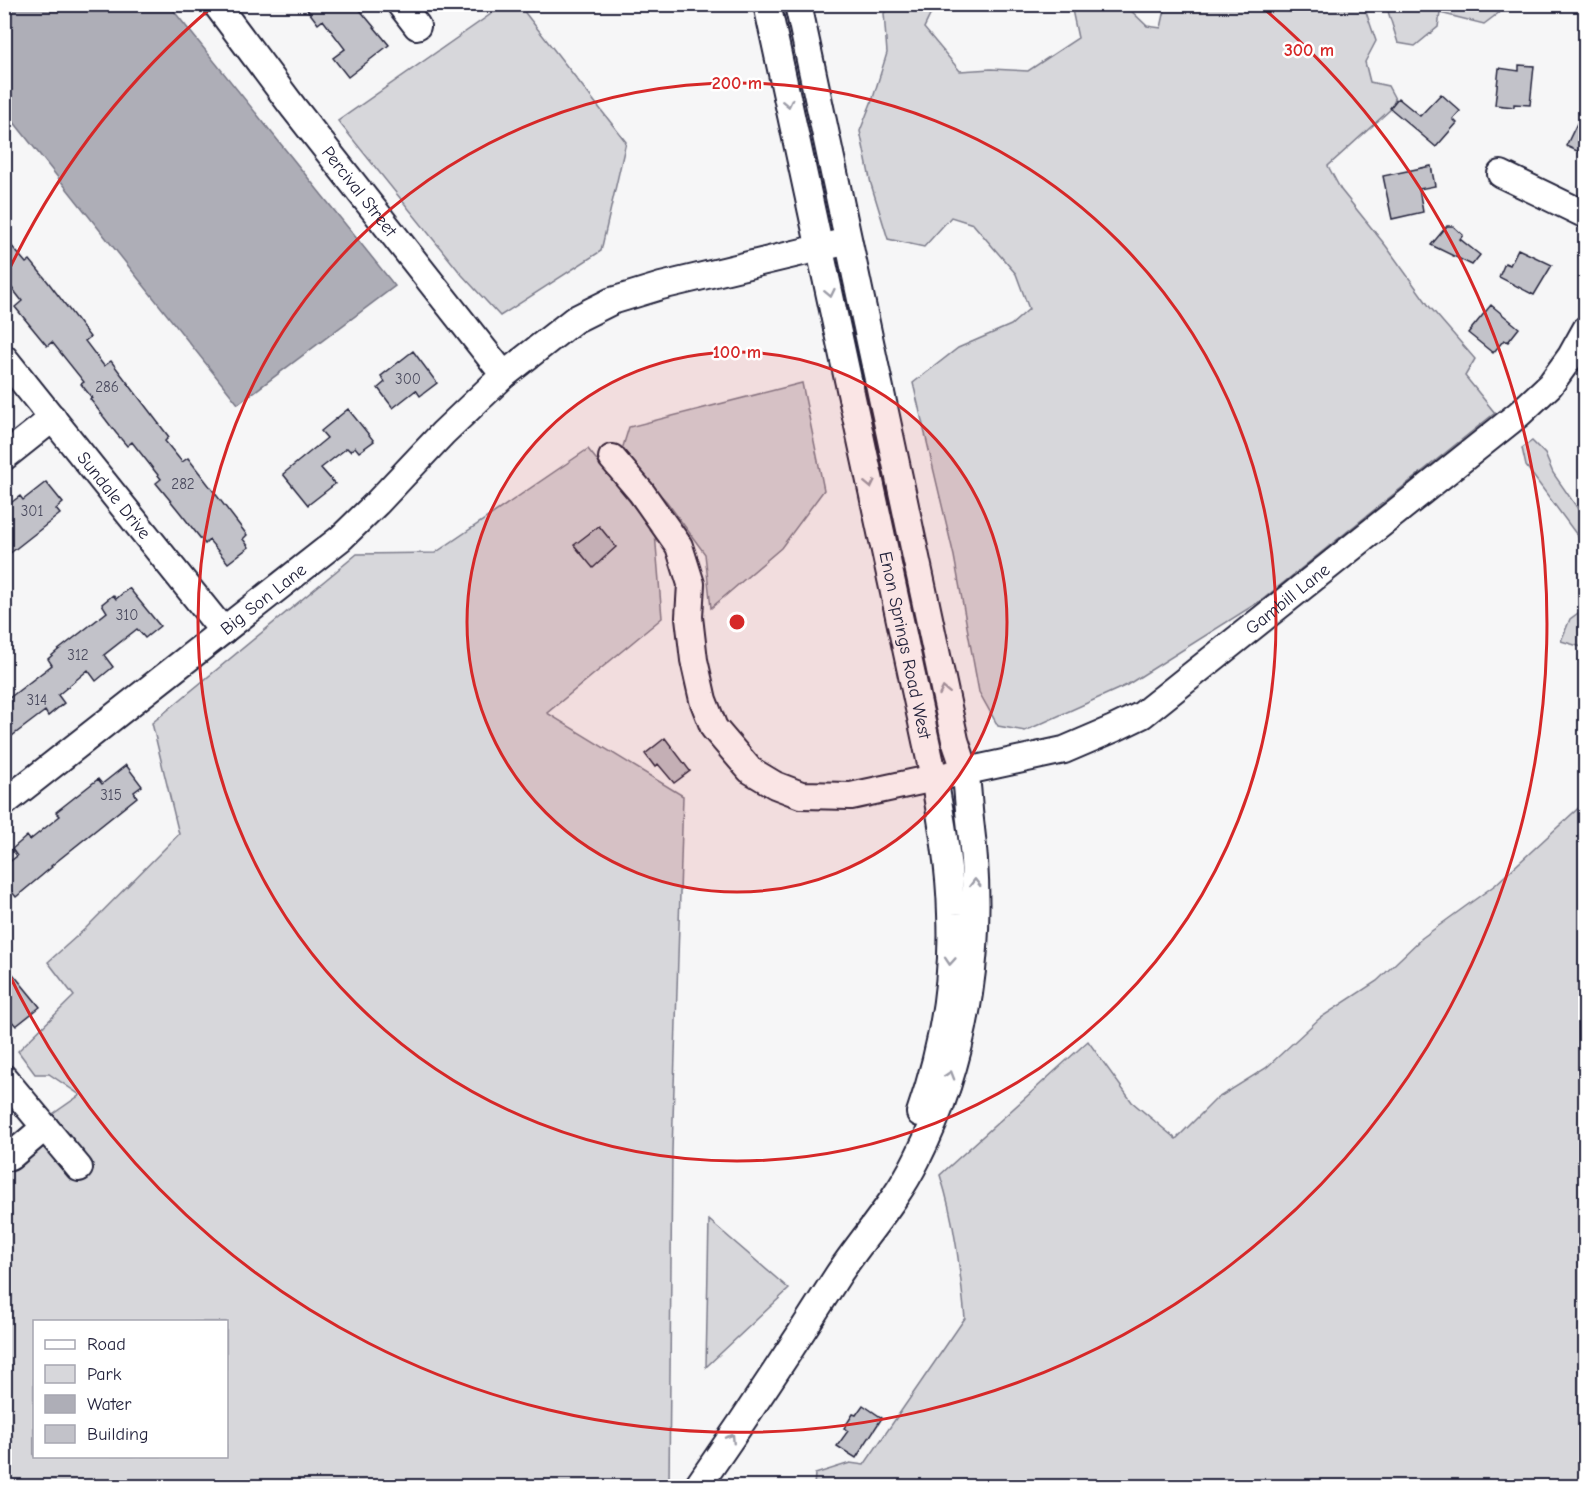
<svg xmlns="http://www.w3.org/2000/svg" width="1590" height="1491" viewBox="0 0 1590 1491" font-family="'Comic Neue',sans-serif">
<rect width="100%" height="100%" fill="#f6f6f7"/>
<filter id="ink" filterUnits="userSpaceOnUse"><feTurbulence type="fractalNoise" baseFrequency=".0167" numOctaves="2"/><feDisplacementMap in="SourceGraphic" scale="12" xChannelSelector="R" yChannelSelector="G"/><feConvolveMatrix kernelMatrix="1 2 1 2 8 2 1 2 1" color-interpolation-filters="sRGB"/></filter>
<g filter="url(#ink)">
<!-- green -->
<path fill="#d7d7db" stroke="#7c7c8b" stroke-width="1.5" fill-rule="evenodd" d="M 504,5 L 519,5 L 626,142 L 601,251 L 500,316 L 462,275 L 338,121 Z
M 894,5 L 935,5 L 924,28 L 960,71 L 991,69 L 1028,71 L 1078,38 L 1071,5 L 1125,5 L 1147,26 L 1161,28 L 1166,5 L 1368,5 L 1365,9 L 1376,41 L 1365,62 L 1370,82 L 1388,86 L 1395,99 L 1392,108 L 1328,166 L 1341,190 L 1386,246 L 1429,306 L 1475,359 L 1465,376 L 1495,413 L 1262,600 L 1127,685 L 1025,731 L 998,726 L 979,692 L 954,556 L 913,383 L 958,348 L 1011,325 L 1029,309 L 1016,274 L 973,224 L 951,217 L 924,247 L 888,239 L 871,184 L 860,131 L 873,98 L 887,53 L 884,13 Z
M 1386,5 L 1386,4 L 1509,5 L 1484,24 L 1440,13 L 1438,27 L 1415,46 L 1398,43 Z
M 802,383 L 824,490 L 781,548 L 711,608 L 705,554 L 667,502 L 621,453 L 629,427 Z
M 1532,441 L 1545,454 L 1553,473 L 1585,519 L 1585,546 L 1526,466 L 1522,448 Z
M 588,449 L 655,533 L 662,618 L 547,713 L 683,796 L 672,1151 L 669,1486 L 5,1486 L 4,1148 L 80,1095 L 49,1074 L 35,1074 L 18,1051 L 74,996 L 48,962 L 86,928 L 179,834 L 152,723 L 357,554 L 435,553 ZM 34,1322 L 226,1322 L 226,1456 L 34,1456 Z
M 1585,608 L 1585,648 L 1561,641 L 1570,619 Z
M 1585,802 L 1585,1486 L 814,1486 L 815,1474 L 850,1463 L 864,1465 L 965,1318 C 960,1270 955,1221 940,1175 L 1088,1041 L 1132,1102 L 1176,1139 L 1216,1099 L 1266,1068 L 1320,1018 L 1377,981 L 1422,938 L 1495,885 Z
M 709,1220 L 789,1289 L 706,1367 Z"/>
<!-- water -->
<path fill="#aeaeb7" stroke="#767685" stroke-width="1.5" d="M 5,4 L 169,5 L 395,286 L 238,404 L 5,111 Z"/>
<!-- building -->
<path fill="#c2c2c9" stroke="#22223b" stroke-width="1.5" d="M 303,4 L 355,4 L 389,45 L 348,77 L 333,58 L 345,49 L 323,20 L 318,24 Z
M 1519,65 L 1534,66 L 1530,105 L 1514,104 L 1514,107 L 1495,105 L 1499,68 L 1519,71 Z
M 1441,94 L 1460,111 L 1453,119 L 1457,123 L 1436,147 L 1390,108 L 1398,98 L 1420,116 Z
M 1586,105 L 1586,155 L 1566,146 Z
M 1431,166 L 1435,186 L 1419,189 L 1423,212 L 1392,219 L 1383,176 Z
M 1447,226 L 1453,226 L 1463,235 L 1460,239 L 1480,255 L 1472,265 L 1431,245 Z
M 4,237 L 26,263 L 30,260 L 48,282 L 90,337 L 85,341 L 104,366 L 111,361 L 169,437 L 165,441 L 182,462 L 188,458 L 247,535 L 243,539 L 249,547 L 228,563 L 209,540 L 205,544 L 178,510 L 156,483 L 161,479 L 132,442 L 127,446 L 116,433 L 90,399 L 92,398 L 81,384 L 84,382 L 52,342 L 47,346 L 15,307 L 22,301 L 4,278 Z
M 1518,249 L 1552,265 L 1534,295 L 1499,277 L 1505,263 L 1510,265 Z
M 1491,305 L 1519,328 L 1508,342 L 1504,340 L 1493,353 L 1468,333 Z
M 413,351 L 437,383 L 420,396 L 416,390 L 393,408 L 378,388 L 385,382 L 381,376 Z
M 348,409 L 374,441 L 359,452 L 355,447 L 350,451 L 347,448 L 321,468 L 335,484 L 308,505 L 283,474 L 327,438 L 321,431 Z
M 46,482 L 63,503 L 56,509 L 60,514 L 4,558 L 4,508 L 20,496 L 23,500 Z
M 599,526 L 616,547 L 593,568 L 574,545 Z
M 129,588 L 160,626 L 145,638 L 137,629 L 104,655 L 113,667 L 96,681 L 88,670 L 58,695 L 64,703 L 48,716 L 45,711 L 4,742 L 4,702 L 52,665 L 48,659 L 57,651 L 107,612 L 102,604 L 113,595 L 116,599 Z
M 665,738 L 690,771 L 674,783 L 658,764 L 655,767 L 645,754 Z
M 126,765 L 142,786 L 134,792 L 137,797 L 51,866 L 52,867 L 16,897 L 4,882 L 4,866 L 17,856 L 12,849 L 27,836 L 30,840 L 60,816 L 56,812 L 98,779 L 102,784 Z
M 4,963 L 40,1007 L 16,1026 L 4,1012 Z
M 863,1405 L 882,1418 L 856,1458 L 837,1446 L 848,1431 L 844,1428 L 853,1414 L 856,1415 Z"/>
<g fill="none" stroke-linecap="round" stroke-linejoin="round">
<!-- minor casing -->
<g stroke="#22223b" stroke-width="30">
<g id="minor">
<path id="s1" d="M 216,4 L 293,107 L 504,375"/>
<path d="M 400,4 L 417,26"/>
<path id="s2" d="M 767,4 L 934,778 C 942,823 950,868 951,914 C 954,981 942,1050 920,1113"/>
<path d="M 1501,174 L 1586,215"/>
<path id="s3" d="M 4,358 L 223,631"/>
<path d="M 4,457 L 53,418"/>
<path id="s4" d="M 612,458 L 641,492 L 679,546 L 691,584 L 689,617 L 694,660 L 703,700 L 714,728 L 750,770 L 775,785 L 801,795 L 851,796 L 1064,750 L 1113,729 L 1142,715 L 1519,414 L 1550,385 L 1571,356 L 1586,329"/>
<path id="s5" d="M 4,803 L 341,538 L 377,503 L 443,433 L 504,375 L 574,320 L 612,301 L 661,286 L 836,244"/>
<path d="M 4,1078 L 79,1168"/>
<path d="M 10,1157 L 45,1127"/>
<path d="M 698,1486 C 746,1417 793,1346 838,1275 C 864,1236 896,1202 917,1159 C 970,1054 985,936 970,820 C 968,804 968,786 965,771 C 962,760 958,750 955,740 L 798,4"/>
</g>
</g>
<!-- minor -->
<use href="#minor" stroke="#fff" stroke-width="26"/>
</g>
<!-- one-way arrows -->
<defs><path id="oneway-chevron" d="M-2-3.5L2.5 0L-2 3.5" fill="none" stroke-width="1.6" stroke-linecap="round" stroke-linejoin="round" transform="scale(1.5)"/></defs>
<g stroke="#9c9ca7">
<use href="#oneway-chevron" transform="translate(788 103) rotate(78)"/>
<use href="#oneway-chevron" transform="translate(830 293) rotate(78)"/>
<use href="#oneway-chevron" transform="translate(870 484) rotate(78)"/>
<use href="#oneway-chevron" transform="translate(944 691) rotate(-102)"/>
<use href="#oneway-chevron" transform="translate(975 883) rotate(-91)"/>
<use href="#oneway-chevron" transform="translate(950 961) rotate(94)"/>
<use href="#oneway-chevron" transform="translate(950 1075) rotate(-73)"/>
<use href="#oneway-chevron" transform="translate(731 1438) rotate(-57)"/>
</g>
</g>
<!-- distance rings -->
<circle cx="737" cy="622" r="270" fill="#d62828" fill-opacity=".12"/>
<g fill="none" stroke="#d62828" stroke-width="3">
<circle cx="737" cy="622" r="270"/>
<circle cx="737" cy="622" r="539"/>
<path d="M7 274A809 809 0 0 1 212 7M1262 7A809 809 0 1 1 7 970"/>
</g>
<g text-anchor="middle" stroke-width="5" stroke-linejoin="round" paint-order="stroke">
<!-- number labels -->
<g font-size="15" fill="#4a4a5e">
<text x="408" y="384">300</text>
<text x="107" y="392">286</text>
<text x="183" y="489">282</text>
<text x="32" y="516">301</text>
<text x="127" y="620">310</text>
<text x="78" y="660">312</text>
<text x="37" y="705">314</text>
<text x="111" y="800">315</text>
</g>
<!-- street labels -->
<g font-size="18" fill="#22223b" stroke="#fff">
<text dy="6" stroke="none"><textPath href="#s1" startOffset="236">Percival Street</textPath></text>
<text dy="6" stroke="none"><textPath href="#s3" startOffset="176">Sundale Drive</textPath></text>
<text dy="6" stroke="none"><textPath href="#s5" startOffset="330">Big Son Lane</textPath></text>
<text dy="6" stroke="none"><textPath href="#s4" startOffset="950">Gambill Lane</textPath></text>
<text dy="6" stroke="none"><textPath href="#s2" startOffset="656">Enon Springs Road West</textPath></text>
</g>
</g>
<circle cx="737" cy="622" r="9" fill="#d62828" stroke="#fff" stroke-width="3"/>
<g font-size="18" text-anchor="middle" font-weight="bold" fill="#d62828" stroke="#fff" stroke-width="5" stroke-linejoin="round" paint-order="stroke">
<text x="1309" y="56">300 m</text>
<text x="737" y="89">200 m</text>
<text x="737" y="358">100 m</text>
</g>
<!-- margin -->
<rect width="1590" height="1491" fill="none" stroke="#fff" stroke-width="24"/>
<rect x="12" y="12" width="1566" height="1467" fill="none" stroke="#22223b" stroke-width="2" filter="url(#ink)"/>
<!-- legend -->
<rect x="33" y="1320" width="195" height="138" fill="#ffffff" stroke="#a7a7b1" stroke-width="1.5"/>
<rect x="45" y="1340" width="30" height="9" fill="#ffffff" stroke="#a7a7b1" stroke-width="1.5"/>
<text x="87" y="1350" font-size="18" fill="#22223b">Road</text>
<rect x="45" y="1365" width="30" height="18" fill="#d7d7db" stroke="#a7a7b1" stroke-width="1.5"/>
<text x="87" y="1380" font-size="18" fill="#22223b">Park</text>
<rect x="45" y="1395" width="30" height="18" fill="#aeaeb7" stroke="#a7a7b1" stroke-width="1.5"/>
<text x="87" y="1410" font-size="18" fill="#22223b">Water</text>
<rect x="45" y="1425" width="30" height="18" fill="#c2c2c9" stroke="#a7a7b1" stroke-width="1.5"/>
<text x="87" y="1440" font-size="18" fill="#22223b">Building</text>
</svg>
